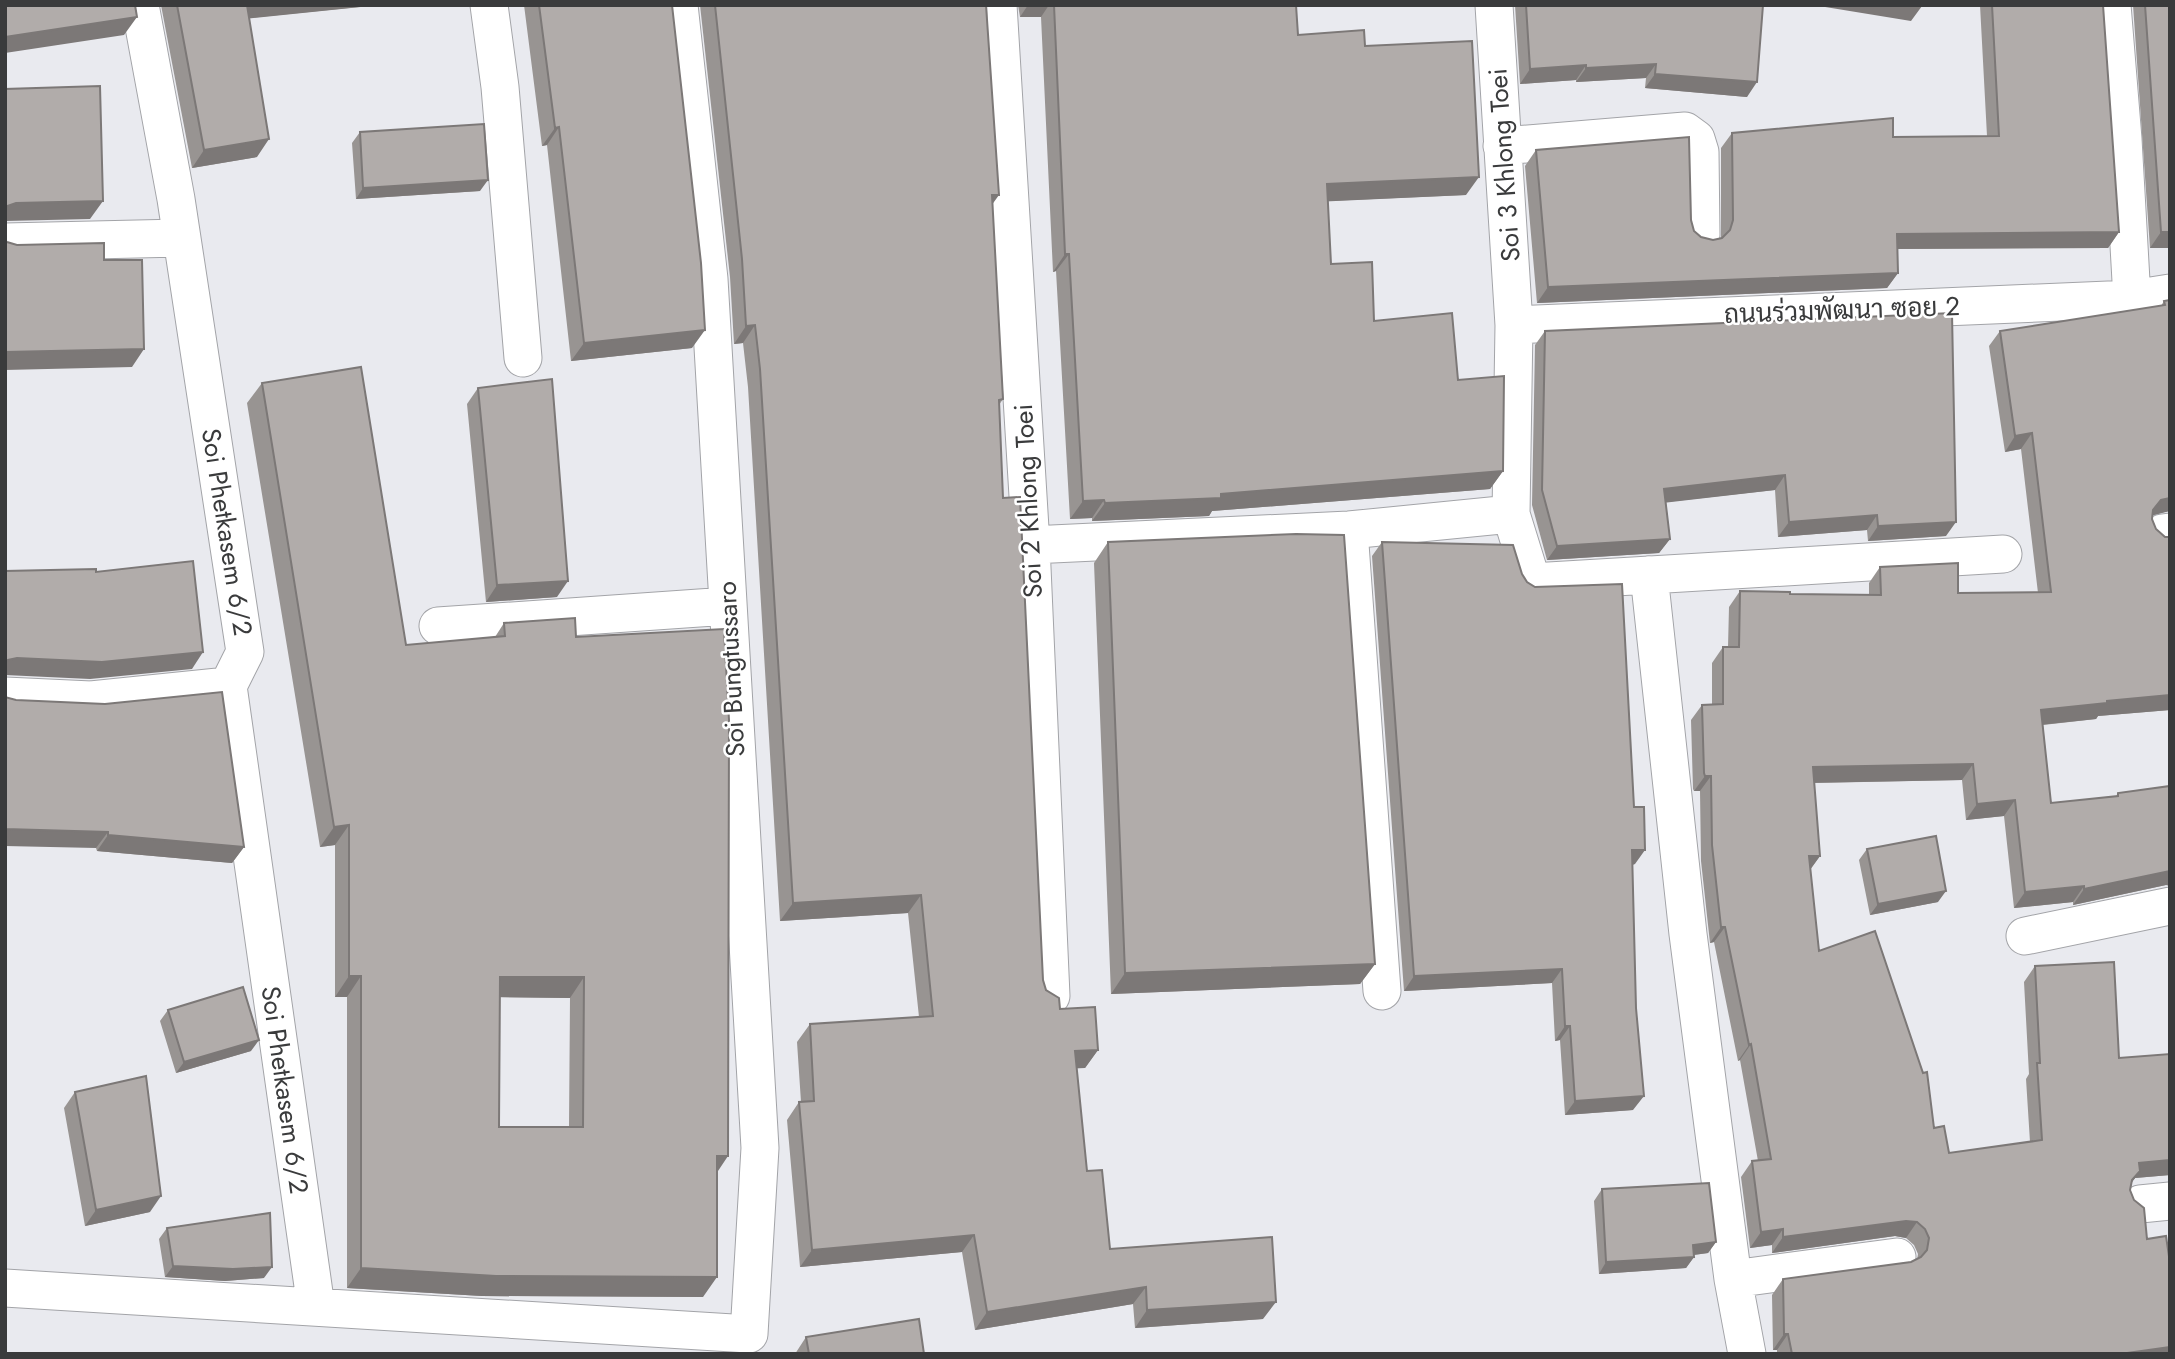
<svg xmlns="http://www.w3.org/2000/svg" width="2175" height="1359" viewBox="0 0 2175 1359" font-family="Jost,Sarabun,sans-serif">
<rect width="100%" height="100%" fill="#e9eaef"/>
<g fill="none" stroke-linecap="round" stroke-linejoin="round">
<!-- minor casing -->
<g stroke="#a3a4a8" stroke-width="39">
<path id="minor" d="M 140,5 L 176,199 L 245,652 L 228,686 L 316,1307
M 489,5 L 500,87 L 523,358
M 998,5 L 1031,545 L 1051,996
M 1494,5 L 1514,325 L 1511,514 L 1532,582 L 2003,554
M 2112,5 L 2123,139 L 2132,299
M 1502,146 L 1685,131 L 1696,139 L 1700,152 L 1701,235
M 5,242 L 181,238
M 1514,325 L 2132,299 L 2170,293
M 1349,530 L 1382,991
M 2162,533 L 2170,532
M 1031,545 L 1349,530 L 1511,514
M 1649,575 L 1688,934 L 1733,1279 L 1747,1354
M 438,626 L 728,606
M 5,696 L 91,700 L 228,686
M 2025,936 L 2170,906
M 2140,1204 L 2170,1201
M 1733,1279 L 1897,1257
M 5,1288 L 749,1334 L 760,1148 L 709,279 L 679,5"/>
</g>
<!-- minor -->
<use href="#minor" stroke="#fff" stroke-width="37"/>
</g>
<!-- wall -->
<path fill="#989492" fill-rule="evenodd" d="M 161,5 L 379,5 L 249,18 L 257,157 L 192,168 Z
M 524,5 L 672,5 L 692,348 L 571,361 L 547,145 L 542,146 Z
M 700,5 L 987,5 L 992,204 L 1003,399 L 999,405 L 1003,498 L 1043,980 L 1046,990 L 1060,1009 L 1098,1050 L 1085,1068 L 1076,1068 L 1087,1171 L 1110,1249 L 1263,1319 L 1135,1328 L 1133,1304 L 975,1330 L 962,1252 L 800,1267 L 787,1120 L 799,1102 L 801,1102 L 797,1042 L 810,1024 L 919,1017 L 908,913 L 780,921 L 748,387 L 743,343 L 734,344 L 730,277 Z
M 1018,5 L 1202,5 L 1298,35 L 1365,46 L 1466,195 L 1328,201 L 1331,264 L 1374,321 L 1458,380 L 1503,471 L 1490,489 L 1212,511 L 1209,516 L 1092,521 L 1092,518 L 1070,519 L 1056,271 L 1053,272 L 1041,17 L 1020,17 Z
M 1515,5 L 1763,5 L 1747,97 L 1645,88 L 1646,78 L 1576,82 L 1576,80 L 1520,84 Z
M 1980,5 L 2103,5 L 2119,232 L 2108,248 L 1897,249 L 1898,273 L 1887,288 L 1537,303 L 1525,166 L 1536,150 L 1691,220 L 1694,231 L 1701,237 L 1713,240 L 1721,238 L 1721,148 L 1732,133 L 1893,137 L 1987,136 Z
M 2133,5 L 2170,5 L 2170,248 L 2150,248 Z
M 360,132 L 480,191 L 356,199 L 352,143 Z
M 2170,300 L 2168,511 L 2153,515 L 2152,519 L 2156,529 L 2165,537 L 2170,537 L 2170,710 L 2098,716 L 2096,719 L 2043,725 L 2051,803 L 2116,796 L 2118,793 L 2166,885 L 2073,905 L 2073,902 L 2014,908 L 2004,816 L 1966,820 L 1962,780 L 1814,783 L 1820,856 L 1810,870 L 1819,951 L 1934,1128 L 1949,1153 L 2030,1142 L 2026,1079 L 2029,1074 L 2024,982 L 2035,966 L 2119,1058 L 2170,1054 L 2170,1175 L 2135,1178 L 2131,1183 L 2130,1190 L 2147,1239 L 2170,1354 L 1777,1354 L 1777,1350 L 1773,1350 L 1772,1295 L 1783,1279 L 1911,1262 L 1917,1260 L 1918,1254 L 1914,1245 L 1906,1238 L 1895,1236 L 1772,1253 L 1772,1245 L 1750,1248 L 1741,1177 L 1752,1161 L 1758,1161 L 1740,1060 L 1738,1061 L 1714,942 L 1710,943 L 1701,861 L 1700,791 L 1694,791 L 1693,789 L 1691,720 L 1702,705 L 1712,704 L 1712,663 L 1723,647 L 1728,647 L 1729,607 L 1740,591 L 1790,594 L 1869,595 L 1869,583 L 1880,567 L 1958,593 L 2038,593 L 2021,449 L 2005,452 L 1989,346 L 2000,331 L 2161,306 L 2164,301 Z
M 1545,331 L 1946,536 L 1868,541 L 1867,530 L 1778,537 L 1775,490 L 1666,502 L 1670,539 L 1659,553 L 1547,560 L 1532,505 L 1535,345 Z
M 262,383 L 406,645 L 495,637 L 504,623 L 576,637 L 717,1173 L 703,1297 L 482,1296 L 347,1288 L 347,997 L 335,997 L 335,845 L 320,847 L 247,403 ZM 499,997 L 570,998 L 569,1127 L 499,1127 Z
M 478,388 L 557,597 L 486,602 L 467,404 Z
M 1108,542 L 1375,964 L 1360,984 L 1111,994 L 1094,563 Z
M 1382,542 L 1522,574 L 1635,864 L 1633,865 L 1633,1110 L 1565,1115 L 1560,1040 L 1555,1041 L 1552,983 L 1404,991 L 1372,556 Z
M 5,697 L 244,847 L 232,863 L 97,851 L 96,848 Z
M 1867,849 L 1938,902 L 1870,915 L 1859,860 Z
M 168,1010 L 251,1051 L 176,1073 L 160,1021 Z
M 75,1092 L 150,1212 L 85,1226 L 64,1108 Z
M 1602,1189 L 1716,1242 L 1708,1253 L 1694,1255 L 1694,1257 L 1686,1268 L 1599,1274 L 1594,1201 Z
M 167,1228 L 264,1278 L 225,1281 L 165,1277 L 159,1239 Z
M 806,1337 L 924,1354 L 795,1354 Z"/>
<!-- shaded-wall -->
<path fill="#7c7877" d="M 244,5 L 380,5 L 234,20 Z
M 1028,5 L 1049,5 L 1041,17 L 1020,17 Z
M 1813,5 L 1915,5 L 1922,6 L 1911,21 Z
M 137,17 L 124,35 L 5,53 L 5,37 Z
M 1656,64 L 1646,78 L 1576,82 L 1586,68 Z
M 1586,65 L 1576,80 L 1520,84 L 1530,69 Z
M 1655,74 L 1757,82 L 1747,97 L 1645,88 Z
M 559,127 L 547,145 L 542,146 L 555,128 Z
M 269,139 L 257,157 L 192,168 L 204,150 Z
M 1479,177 L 1466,195 L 1314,202 L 1327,184 Z
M 488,180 L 480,191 L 356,199 L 363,188 Z
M 992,195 L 999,195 L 986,213 Z
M 103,201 L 90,219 L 5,221 L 5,208 L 7,206 L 16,203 Z
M 2119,232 L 2108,248 L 1886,249 L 1897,234 Z
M 2161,232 L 2170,232 L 2170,248 L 2150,248 Z
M 1065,254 L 1069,254 L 1056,271 L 1053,272 Z
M 1898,273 L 1887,288 L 1537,303 L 1548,287 Z
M 755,325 L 743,343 L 734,344 L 746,326 Z
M 705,330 L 692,348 L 571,361 L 584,343 Z
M 144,349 L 132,367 L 5,370 L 5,352 Z
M 2032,433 L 2021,449 L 2005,452 L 2015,436 Z
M 1503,471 L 1490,489 L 1212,511 L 1209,516 L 1092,521 L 1105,503 Z
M 1785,475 L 1775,490 L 1654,504 L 1664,489 Z
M 2170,498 L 2170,511 L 2150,516 L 2142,525 L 2161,500 Z
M 1104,500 L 1092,518 L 1070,519 L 1083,501 Z
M 1877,515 L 1867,530 L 1778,537 L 1789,522 Z
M 1956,522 L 1946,536 L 1868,541 L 1878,526 Z
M 1670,539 L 1659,553 L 1547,560 L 1557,546 Z
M 568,581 L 557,597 L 486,602 L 497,585 Z
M 203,652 L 192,669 L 90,679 L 5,675 L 5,663 L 8,660 L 17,658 Z
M 2170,695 L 2170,710 L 2098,716 L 2096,719 L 2030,726 L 2041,710 L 2107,701 Z
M 1973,764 L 1962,780 L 1802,783 L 1813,767 Z
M 1705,776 L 1711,776 L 1700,791 L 1694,791 Z
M 2015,800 L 2004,816 L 1966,820 L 1977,804 Z
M 349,825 L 335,845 L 320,847 L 334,827 Z
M 5,829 L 108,832 L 96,848 L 5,846 Z
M 108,835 L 244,847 L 232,863 L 97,851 Z
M 1632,850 L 1645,850 L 1635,864 L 1622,865 Z
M 1809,856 L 1820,856 L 1809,871 Z
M 2170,871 L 2170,886 L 2166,885 L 2073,905 L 2084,889 Z
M 2084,886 L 2073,902 L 2014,908 L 2025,892 Z
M 1946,891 L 1938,902 L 1870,915 L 1878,904 Z
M 921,895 L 908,913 L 780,921 L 793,903 Z
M 1721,927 L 1725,927 L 1714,942 L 1710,943 Z
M 1375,964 L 1360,984 L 1111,994 L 1125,973 Z
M 1562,969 L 1552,983 L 1404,991 L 1414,976 Z
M 349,976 L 361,976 L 347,997 L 335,997 Z
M 500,977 L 584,977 L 570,998 L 485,997 Z
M 1565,1026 L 1570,1026 L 1560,1040 L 1555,1041 Z
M 259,1040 L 251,1051 L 176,1073 L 184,1062 Z
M 1751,1044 L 1740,1060 L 1738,1061 L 1749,1045 Z
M 1098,1050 L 1085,1068 L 1062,1069 L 1075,1051 Z
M 1644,1096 L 1633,1110 L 1565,1115 L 1575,1101 Z
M 717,1156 L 728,1156 L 714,1177 Z
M 2170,1160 L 2170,1175 L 2135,1178 L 2129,1186 L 2139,1163 Z
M 161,1196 L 150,1212 L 85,1226 L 96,1210 Z
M 1906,1221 L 1917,1222 L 1906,1238 L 1895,1236 L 1772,1253 L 1783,1237 Z
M 1783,1229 L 1772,1245 L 1750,1248 L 1761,1232 Z
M 974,1235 L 962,1252 L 800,1267 L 812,1250 Z
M 1716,1242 L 1708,1253 L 1685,1256 L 1693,1245 Z
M 1694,1257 L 1686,1268 L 1599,1274 L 1606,1262 Z
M 173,1266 L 272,1267 L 264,1278 L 225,1281 L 165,1277 Z
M 361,1268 L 717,1277 L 703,1297 L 482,1296 L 347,1288 Z
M 1146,1287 L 1133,1304 L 975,1330 L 987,1312 Z
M 1276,1302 L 1263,1319 L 1135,1328 L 1147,1310 Z
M 1784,1334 L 1788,1334 L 1777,1350 L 1773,1350 Z
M 2170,1347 L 2170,1354 L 2120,1354 Z"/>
<!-- building -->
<path fill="#b1acaa" stroke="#7c7877" stroke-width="2" fill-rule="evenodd" d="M 5,5 L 135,5 L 137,17 L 5,37 Z
M 177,5 L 247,5 L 269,139 L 204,150 Z
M 539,5 L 672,5 L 701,263 L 705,330 L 584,343 L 559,127 L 555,128 Z
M 715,5 L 986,5 L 999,195 L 992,195 L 1003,399 L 999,400 L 1003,498 L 1020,497 L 1043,980 L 1046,990 L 1059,998 L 1060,1009 L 1095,1007 L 1098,1050 L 1075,1051 L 1087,1171 L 1102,1170 L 1110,1249 L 1272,1237 L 1276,1302 L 1147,1310 L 1146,1287 L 987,1312 L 974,1235 L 812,1250 L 799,1102 L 814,1101 L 810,1024 L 933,1016 L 921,895 L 793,903 L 760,369 L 755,325 L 746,326 L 742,259 Z
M 1054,5 L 1296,5 L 1298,35 L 1364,30 L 1365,46 L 1472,41 L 1479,177 L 1327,184 L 1331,264 L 1372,262 L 1374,321 L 1452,313 L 1458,380 L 1504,376 L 1503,471 L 1221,494 L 1221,498 L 1105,503 L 1104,500 L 1083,501 L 1069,254 L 1065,254 Z
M 1526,5 L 1763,5 L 1757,82 L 1655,74 L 1656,64 L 1586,68 L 1586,65 L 1530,69 Z
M 1992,5 L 2103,5 L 2119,232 L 1897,234 L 1898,273 L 1548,287 L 1536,150 L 1689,137 L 1691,220 L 1694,231 L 1701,237 L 1713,240 L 1722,238 L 1730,230 L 1733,220 L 1732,133 L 1893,118 L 1893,137 L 1999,136 Z
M 2145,5 L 2170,5 L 2170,232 L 2161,232 Z
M 100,86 L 103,201 L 16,203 L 7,206 L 5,208 L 5,89 Z
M 484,124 L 488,180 L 363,188 L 360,132 Z
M 5,241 L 7,242 L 17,245 L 104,243 L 104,260 L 142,260 L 144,349 L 5,352 Z
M 2170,300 L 2170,498 L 2161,500 L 2153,510 L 2152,519 L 2156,529 L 2165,537 L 2170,537 L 2170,695 L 2107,701 L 2107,703 L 2041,710 L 2051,803 L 2118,796 L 2118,793 L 2170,786 L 2170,871 L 2084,889 L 2084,886 L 2025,892 L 2015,800 L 1977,804 L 1973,764 L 1813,767 L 1820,856 L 1809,856 L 1819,951 L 1875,931 L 1923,1073 L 1927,1072 L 1934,1128 L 1944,1126 L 1949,1153 L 2042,1140 L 2037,1063 L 2040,1063 L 2035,966 L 2114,962 L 2119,1058 L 2170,1054 L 2170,1160 L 2139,1163 L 2140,1171 L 2132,1180 L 2130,1190 L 2134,1200 L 2144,1208 L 2147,1239 L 2166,1236 L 2170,1263 L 2170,1347 L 2120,1354 L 1792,1354 L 1788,1334 L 1784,1334 L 1783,1279 L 1911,1262 L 1921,1257 L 1927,1250 L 1929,1238 L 1925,1229 L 1917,1222 L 1906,1221 L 1783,1237 L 1783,1229 L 1761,1232 L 1752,1161 L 1771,1159 L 1751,1044 L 1749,1045 L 1725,927 L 1721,927 L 1712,845 L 1711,776 L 1705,776 L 1704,773 L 1702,705 L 1723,704 L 1723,647 L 1739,647 L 1740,591 L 1790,592 L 1790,594 L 1881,595 L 1880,567 L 1958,563 L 1958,593 L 2051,592 L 2032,433 L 2015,436 L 2000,331 L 2165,305 L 2164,301 Z
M 1952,313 L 1956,522 L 1878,526 L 1877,515 L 1789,522 L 1785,475 L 1664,489 L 1670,539 L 1557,546 L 1542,490 L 1545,331 Z
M 361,367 L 406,645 L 505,636 L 504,623 L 575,618 L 576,637 L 724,629 L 729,720 L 728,1156 L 717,1156 L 717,1277 L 496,1276 L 361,1268 L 361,976 L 349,976 L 349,825 L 334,827 L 262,383 ZM 500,977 L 584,977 L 583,1127 L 499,1127 Z
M 552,379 L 568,581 L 497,585 L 478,388 Z
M 1296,534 L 1344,535 L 1375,964 L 1125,973 L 1108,542 Z
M 1382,542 L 1513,545 L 1522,574 L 1527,582 L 1535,587 L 1622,584 L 1634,807 L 1644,807 L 1645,850 L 1632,850 L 1636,1008 L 1644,1096 L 1575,1101 L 1570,1026 L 1565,1026 L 1562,969 L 1414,976 Z
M 193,561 L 203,652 L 102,662 L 17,658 L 8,660 L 5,663 L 5,571 L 96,569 L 96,572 Z
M 222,692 L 244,847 L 108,835 L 108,832 L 5,829 L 5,697 L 16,700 L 105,704 Z
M 1936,836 L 1946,891 L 1878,904 L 1867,849 Z
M 243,987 L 259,1040 L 184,1062 L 168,1010 Z
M 146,1076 L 161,1196 L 96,1210 L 75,1092 Z
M 1709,1183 L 1716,1242 L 1693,1245 L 1694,1257 L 1606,1262 L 1602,1189 Z
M 270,1213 L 272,1267 L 233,1269 L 173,1266 L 167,1228 Z
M 919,1319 L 924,1354 L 809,1354 L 806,1337 Z"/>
<g text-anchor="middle" stroke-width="5" stroke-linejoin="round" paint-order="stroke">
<!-- street labels -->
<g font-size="26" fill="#3a3b3c" stroke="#fff">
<text transform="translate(1504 165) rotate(-94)" y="9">Soi 3 Khlong Toei</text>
<text transform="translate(1842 310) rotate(-2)" y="9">ถนนร่วมพัฒนา ซอย 2</text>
<text transform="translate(1028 501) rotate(-93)" y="9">Soi 2 Khlong Toei</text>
<text transform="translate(227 532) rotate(81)" y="9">Soi Phetkasem 6/2</text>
<text transform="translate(731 669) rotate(-93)" y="9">Soi Bungtussaro</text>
<text transform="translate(285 1090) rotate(82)" y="9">Soi Phetkasem 6/2</text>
</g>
</g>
<!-- border -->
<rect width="2175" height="1359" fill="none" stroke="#3a3b3c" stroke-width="14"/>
</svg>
